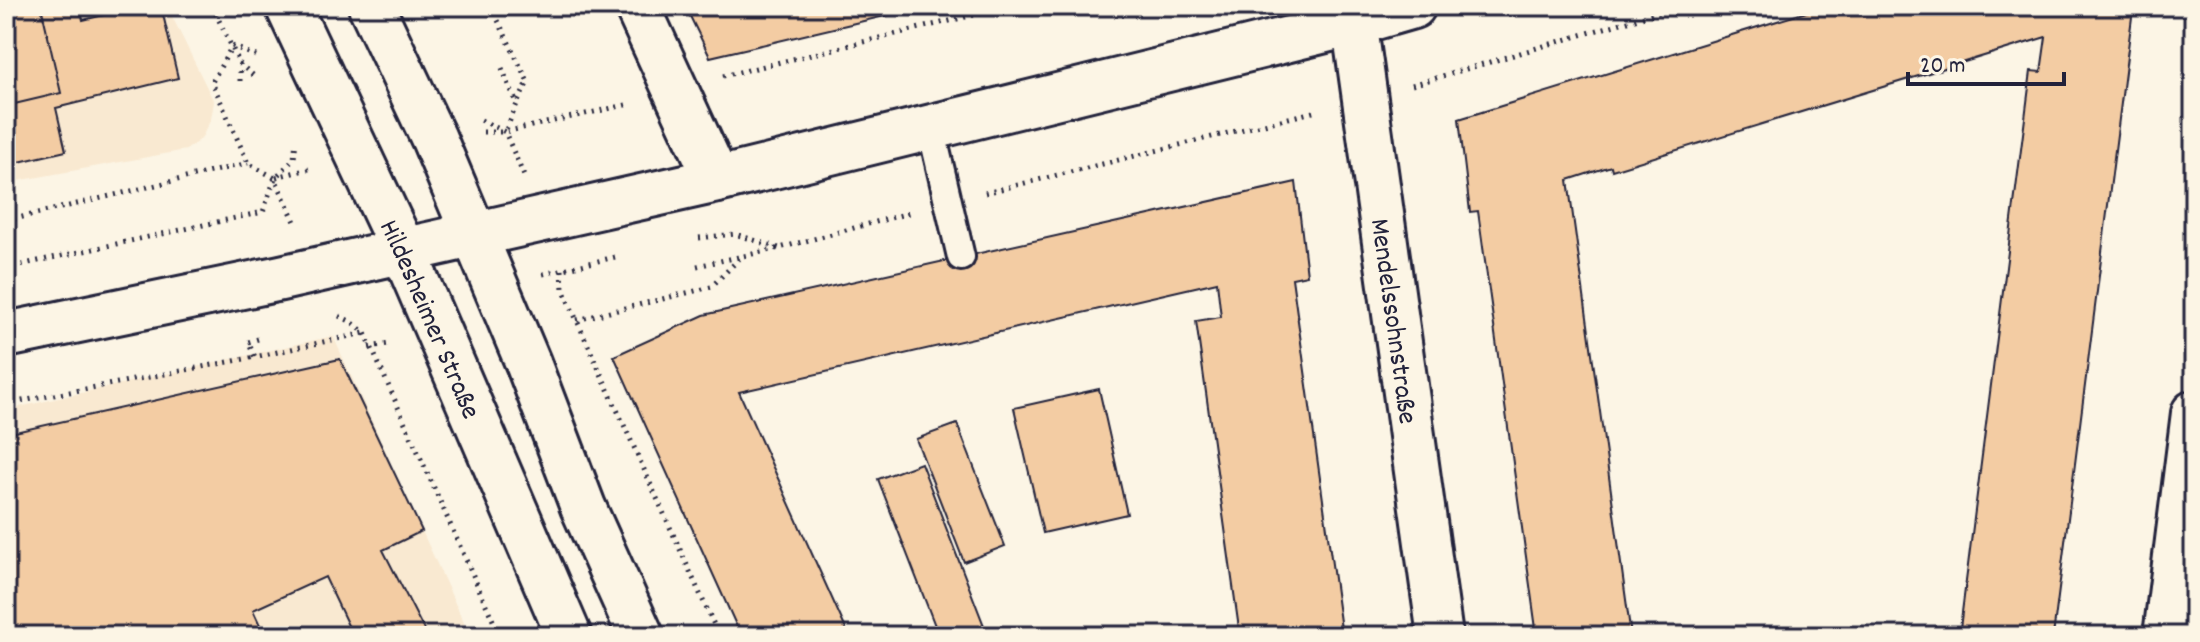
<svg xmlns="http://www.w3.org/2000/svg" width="2200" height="642" viewBox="0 0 2200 642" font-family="Dekko,sans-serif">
<rect width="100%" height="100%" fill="#fcf5e5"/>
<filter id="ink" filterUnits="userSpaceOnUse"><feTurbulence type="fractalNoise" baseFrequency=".0125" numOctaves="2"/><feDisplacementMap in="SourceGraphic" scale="16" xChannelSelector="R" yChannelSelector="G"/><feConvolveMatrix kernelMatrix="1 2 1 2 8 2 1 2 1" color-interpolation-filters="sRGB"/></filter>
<g filter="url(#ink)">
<!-- built -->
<path fill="#f9e9d1" d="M 6,6 L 167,6 L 214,102 L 211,119 L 201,139 L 186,150 L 6,183 Z
M 333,336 L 470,636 L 6,636 L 6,410 Z"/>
<!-- building -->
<path fill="#f3cca3" stroke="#22223b" stroke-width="2" d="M 6,6 L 41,6 L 61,93 L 6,106 Z
M 41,6 L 80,6 L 83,20 L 141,6 L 161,6 L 178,78 L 56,108 L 66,151 L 6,165 L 6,106 L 61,93 Z
M 685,6 L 886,6 L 889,15 L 710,57 Z
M 886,6 L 925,6 L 889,15 Z
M 1826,6 L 2140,6 L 2133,9 L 2053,636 L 1959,636 L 2031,71 L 2041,72 L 2046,37 L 1612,170 L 1611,166 L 1568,180 L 1631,636 L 1537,636 L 1478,211 L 1470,212 L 1459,119 Z
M 1296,182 L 1307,275 L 1292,278 L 1342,636 L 1240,636 L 1196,321 L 1221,317 L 1217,282 L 739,392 L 849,636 L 741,636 L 614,356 L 704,315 Z
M 340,359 L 422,531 L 383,550 L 427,636 L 353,636 L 325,577 L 253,610 L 265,636 L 6,636 L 6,498 L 10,497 L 6,489 L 6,434 Z
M 1099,389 L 1127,514 L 1043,533 L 1014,408 Z
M 957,424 L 1005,546 L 964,562 L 916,439 Z
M 921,463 L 988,636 L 939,636 L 878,479 Z"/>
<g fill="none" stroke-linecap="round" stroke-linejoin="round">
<!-- lane casing -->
<g stroke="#22223b" stroke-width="32">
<path id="lane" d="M 931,128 L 961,257"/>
</g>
<!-- street casing -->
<g stroke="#22223b" stroke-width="50">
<g id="street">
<path d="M 637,6 L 717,180"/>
<path id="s1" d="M 1352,6 L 1440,636"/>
<path d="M 2166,636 L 2194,413"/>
</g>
</g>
<!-- secondary casing -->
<g stroke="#22223b" stroke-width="50">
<g id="secondary">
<path id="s2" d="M 288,6 L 404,252 L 569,636"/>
<path d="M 371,6 L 434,139 L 528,363 L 583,507 L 641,636"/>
<path d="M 6,335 L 281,278 L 717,180 L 1354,23 L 1413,6"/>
</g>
</g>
<!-- path -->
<path stroke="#22223b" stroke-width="5" stroke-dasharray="2 6" stroke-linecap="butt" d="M 212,6 L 240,64
M 491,6 L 528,82 L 517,104
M 256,56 L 232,46 L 212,82 L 248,163 L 275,178 L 297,226
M 502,68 L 517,104 L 505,132
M 723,76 L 1011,6
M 240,81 L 240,64 L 254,76
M 1412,85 L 1679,6
M 481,120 L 505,132 L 524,176
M 483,132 L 505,132 L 630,104
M 276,177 L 313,168
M 985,193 L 1317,111
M 6,221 L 248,163
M 699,238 L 735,234 L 779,248
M 697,266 L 780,248 L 909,213
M 6,268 L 263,212 L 275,178 L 294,159 L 296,141
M 562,270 L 563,289 L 570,305 L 719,636
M 543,274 L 615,257
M 339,316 L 352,322 L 365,333 L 500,636
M 577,320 L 711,287 L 740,258
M 258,339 L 248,342 L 255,357 L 364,333
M 369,347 L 389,344
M 6,404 L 255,357"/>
<!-- lane -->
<use href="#lane" stroke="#fcf5e5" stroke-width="26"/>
<!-- street -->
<use href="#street" stroke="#fcf5e5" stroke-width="44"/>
<!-- secondary -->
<use href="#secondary" stroke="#fcf5e5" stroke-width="44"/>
</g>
</g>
<g text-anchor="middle" stroke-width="7" stroke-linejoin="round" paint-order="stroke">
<!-- street labels -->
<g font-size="28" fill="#22223b" stroke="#fcf5e5">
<text dy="10" stroke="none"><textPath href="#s2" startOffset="344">Hildesheimer Straße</textPath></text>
<text dy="10" stroke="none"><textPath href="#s1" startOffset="318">Mendelssohnstraße</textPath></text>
</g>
</g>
<!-- margin -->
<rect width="2200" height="642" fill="none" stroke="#fcf5e5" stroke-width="32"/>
<rect x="16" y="16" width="2168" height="610" fill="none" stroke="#22223b" stroke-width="3" filter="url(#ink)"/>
<!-- scale -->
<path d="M1908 72v12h156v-12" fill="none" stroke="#22223b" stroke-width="4"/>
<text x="1920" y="72" font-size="24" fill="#22223b" stroke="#fcf5e5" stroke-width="6" paint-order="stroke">20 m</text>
</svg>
